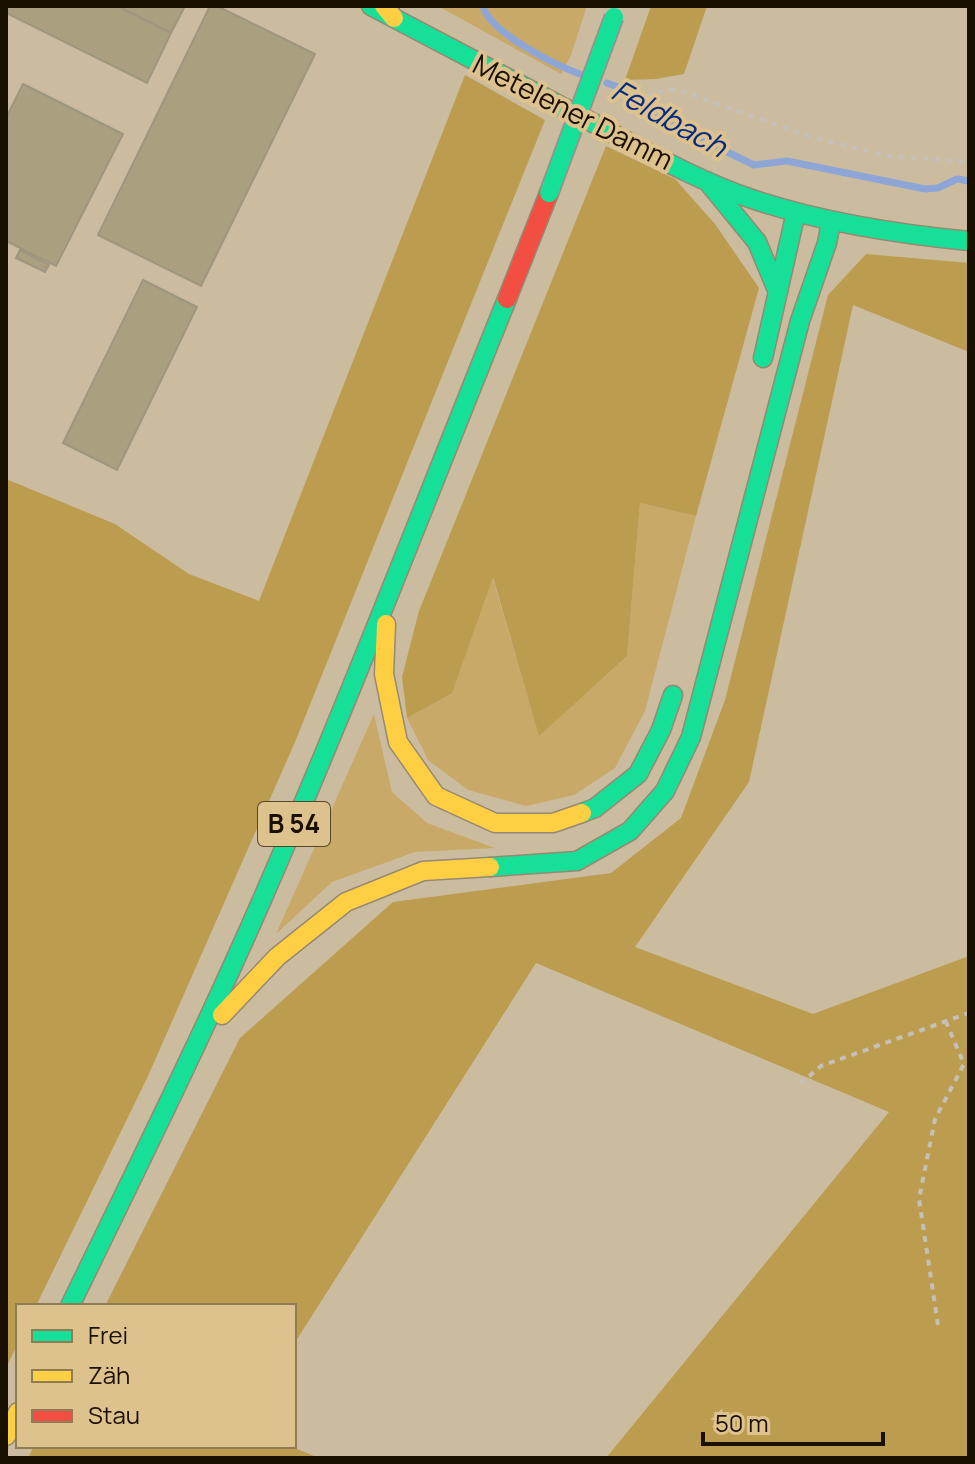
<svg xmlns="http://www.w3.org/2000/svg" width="975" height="1464" viewBox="0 0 975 1464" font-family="Manrope,sans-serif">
<rect width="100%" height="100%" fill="#cbbca0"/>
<!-- green -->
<path fill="#c9a968" d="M 438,6 L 587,6 L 571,55 L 561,74 Z
M 640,503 L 696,516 L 645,711 L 615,768 L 574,795 L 526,806 L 468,790 L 428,760 L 407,718 L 452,692 L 492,576 L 539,735 L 627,656 Z
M 374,714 L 392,792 L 427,823 L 495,848 L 415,852 L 332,882 L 276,934 Z"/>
<!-- forest -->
<path fill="#bc9c4f" d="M 651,6 L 707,6 L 684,74 L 656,79 L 625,80 Z
M 465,75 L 545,120 L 295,742 L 148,1076 L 36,1306 L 18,1306 L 18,1343 L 6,1368 L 6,479 L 115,524 L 189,574 L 259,601 Z
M 606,146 L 675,179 L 715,224 L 759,288 L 696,516 L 640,503 L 627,656 L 539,736 L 493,577 L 452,693 L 407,718 L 402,677 L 419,611 Z
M 866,254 L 969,263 L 969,352 L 853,305 L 749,782 L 635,947 L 813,1014 L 969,956 L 969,1458 L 606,1458 L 889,1112 L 536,963 L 294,1344 L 294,1306 L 105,1306 L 240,1038 L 393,902 L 611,873 L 681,818 L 725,700 L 828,295 Z
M 34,1446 L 290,1446 L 319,1458 L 28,1458 Z"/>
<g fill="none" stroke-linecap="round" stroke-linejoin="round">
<!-- stream -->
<path stroke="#8da6d6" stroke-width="7" d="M 483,6 C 489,32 555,65 580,74
M 607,83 L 626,90 L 643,111 L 754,165 L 787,161 L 925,189 L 938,188 L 957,179 L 969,181"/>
</g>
<!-- building -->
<path fill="#aaa07f" stroke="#9e967f" stroke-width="2" d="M 6,6 L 117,6 L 171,33 L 147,83 L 6,13 Z
M 117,6 L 185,6 L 171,33 Z
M 210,6 L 217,6 L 315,54 L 201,286 L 98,235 Z
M 23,84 L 123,134 L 56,266 L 6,241 L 6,118 Z
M 20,250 L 49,265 L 45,272 L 16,258 Z
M 143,280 L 197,307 L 117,470 L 63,443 Z"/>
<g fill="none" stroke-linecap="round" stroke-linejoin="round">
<!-- fast casing -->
<g stroke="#958972" stroke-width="21">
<path id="fast" d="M 371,6 C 441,43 511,79 580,116 C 637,146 694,180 755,200 C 824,223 897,234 969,241
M 707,181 L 757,242 L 777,290
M 763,358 L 796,212
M 582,813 L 595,808 L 638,774 L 661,730 L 673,695
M 490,867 L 577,861 L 630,831 L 665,791 L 691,737 L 800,321 L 827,243 L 831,222
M 70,1306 C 135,1172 201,1039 261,902 C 348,703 426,500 507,299"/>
</g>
<!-- slow casing -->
<g stroke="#958972" stroke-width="21">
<path id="slow" d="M 384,6 L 394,18
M 386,624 L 384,674 L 398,742 L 436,796 L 495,823 L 553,823 L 582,813
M 222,1015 L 277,957 L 346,902 L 423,871 L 490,867
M 6,1436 L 18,1412"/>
</g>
<!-- jam casing -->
<g stroke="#958972" stroke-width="21">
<path id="jam" d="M 507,299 L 549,193"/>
</g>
<!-- path -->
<path stroke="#c4c0b8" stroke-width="4" stroke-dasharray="6 6" stroke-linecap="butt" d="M 624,106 L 654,93 L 676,89 L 811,137 L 889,156 L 969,162
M 800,1084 L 821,1066 L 969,1013
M 938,1325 L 919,1199 L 935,1119 L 964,1064 L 946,1022"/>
<!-- fast -->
<use href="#fast" stroke="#16e098" stroke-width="18"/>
<!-- slow -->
<use href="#slow" stroke="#ffcf43" stroke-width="18"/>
<!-- jam -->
<use href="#jam" stroke="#f24e42" stroke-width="18"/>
<!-- fast-bridge casing -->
<g stroke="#9e8d8a" stroke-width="21" stroke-linecap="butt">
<path id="fast-bridge" d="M 549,193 L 614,17"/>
</g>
<!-- fast-bridge -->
<use href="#fast-bridge" stroke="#16e098" stroke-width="18"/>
</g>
<g text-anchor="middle" stroke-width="8" stroke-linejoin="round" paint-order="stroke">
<!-- shield labels -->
<rect fill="#ddc28e" stroke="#54452b" stroke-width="2" x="258" y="802" width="72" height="44" rx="6"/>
<g font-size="26" font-weight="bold" fill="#1a1000">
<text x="294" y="833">B 54</text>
</g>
<!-- street labels -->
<g font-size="28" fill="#1a1000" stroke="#ddc28e">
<text transform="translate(573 112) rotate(27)" y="10">Metelener Damm</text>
</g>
<!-- water labels -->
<g font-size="30" font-style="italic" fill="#052b83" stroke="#ddc28e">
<text transform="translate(669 119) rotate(29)" y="10">Feldbach</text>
</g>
</g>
<!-- border -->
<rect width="975" height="1464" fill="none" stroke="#1a1000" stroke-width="16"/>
<!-- legend -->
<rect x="16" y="1304" width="280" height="144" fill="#ddc28e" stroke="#8f7b55" stroke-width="2"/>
<rect x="32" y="1330" width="40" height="12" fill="#16e098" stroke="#8f7b55" stroke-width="2"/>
<text x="88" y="1344" font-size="24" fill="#1a1000">Frei</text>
<rect x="32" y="1370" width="40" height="12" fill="#ffcf43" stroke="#8f7b55" stroke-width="2"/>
<text x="88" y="1384" font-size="24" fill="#1a1000">Zäh</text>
<rect x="32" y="1410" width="40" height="12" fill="#f24e42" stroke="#8f7b55" stroke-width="2"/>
<text x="88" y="1424" font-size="24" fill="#1a1000">Stau</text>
<!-- scale -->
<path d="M703 1432v12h180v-12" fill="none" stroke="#1a1000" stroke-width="4"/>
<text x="715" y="1432" font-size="24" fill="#1a1000" stroke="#ddc28e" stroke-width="6" paint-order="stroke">50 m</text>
</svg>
